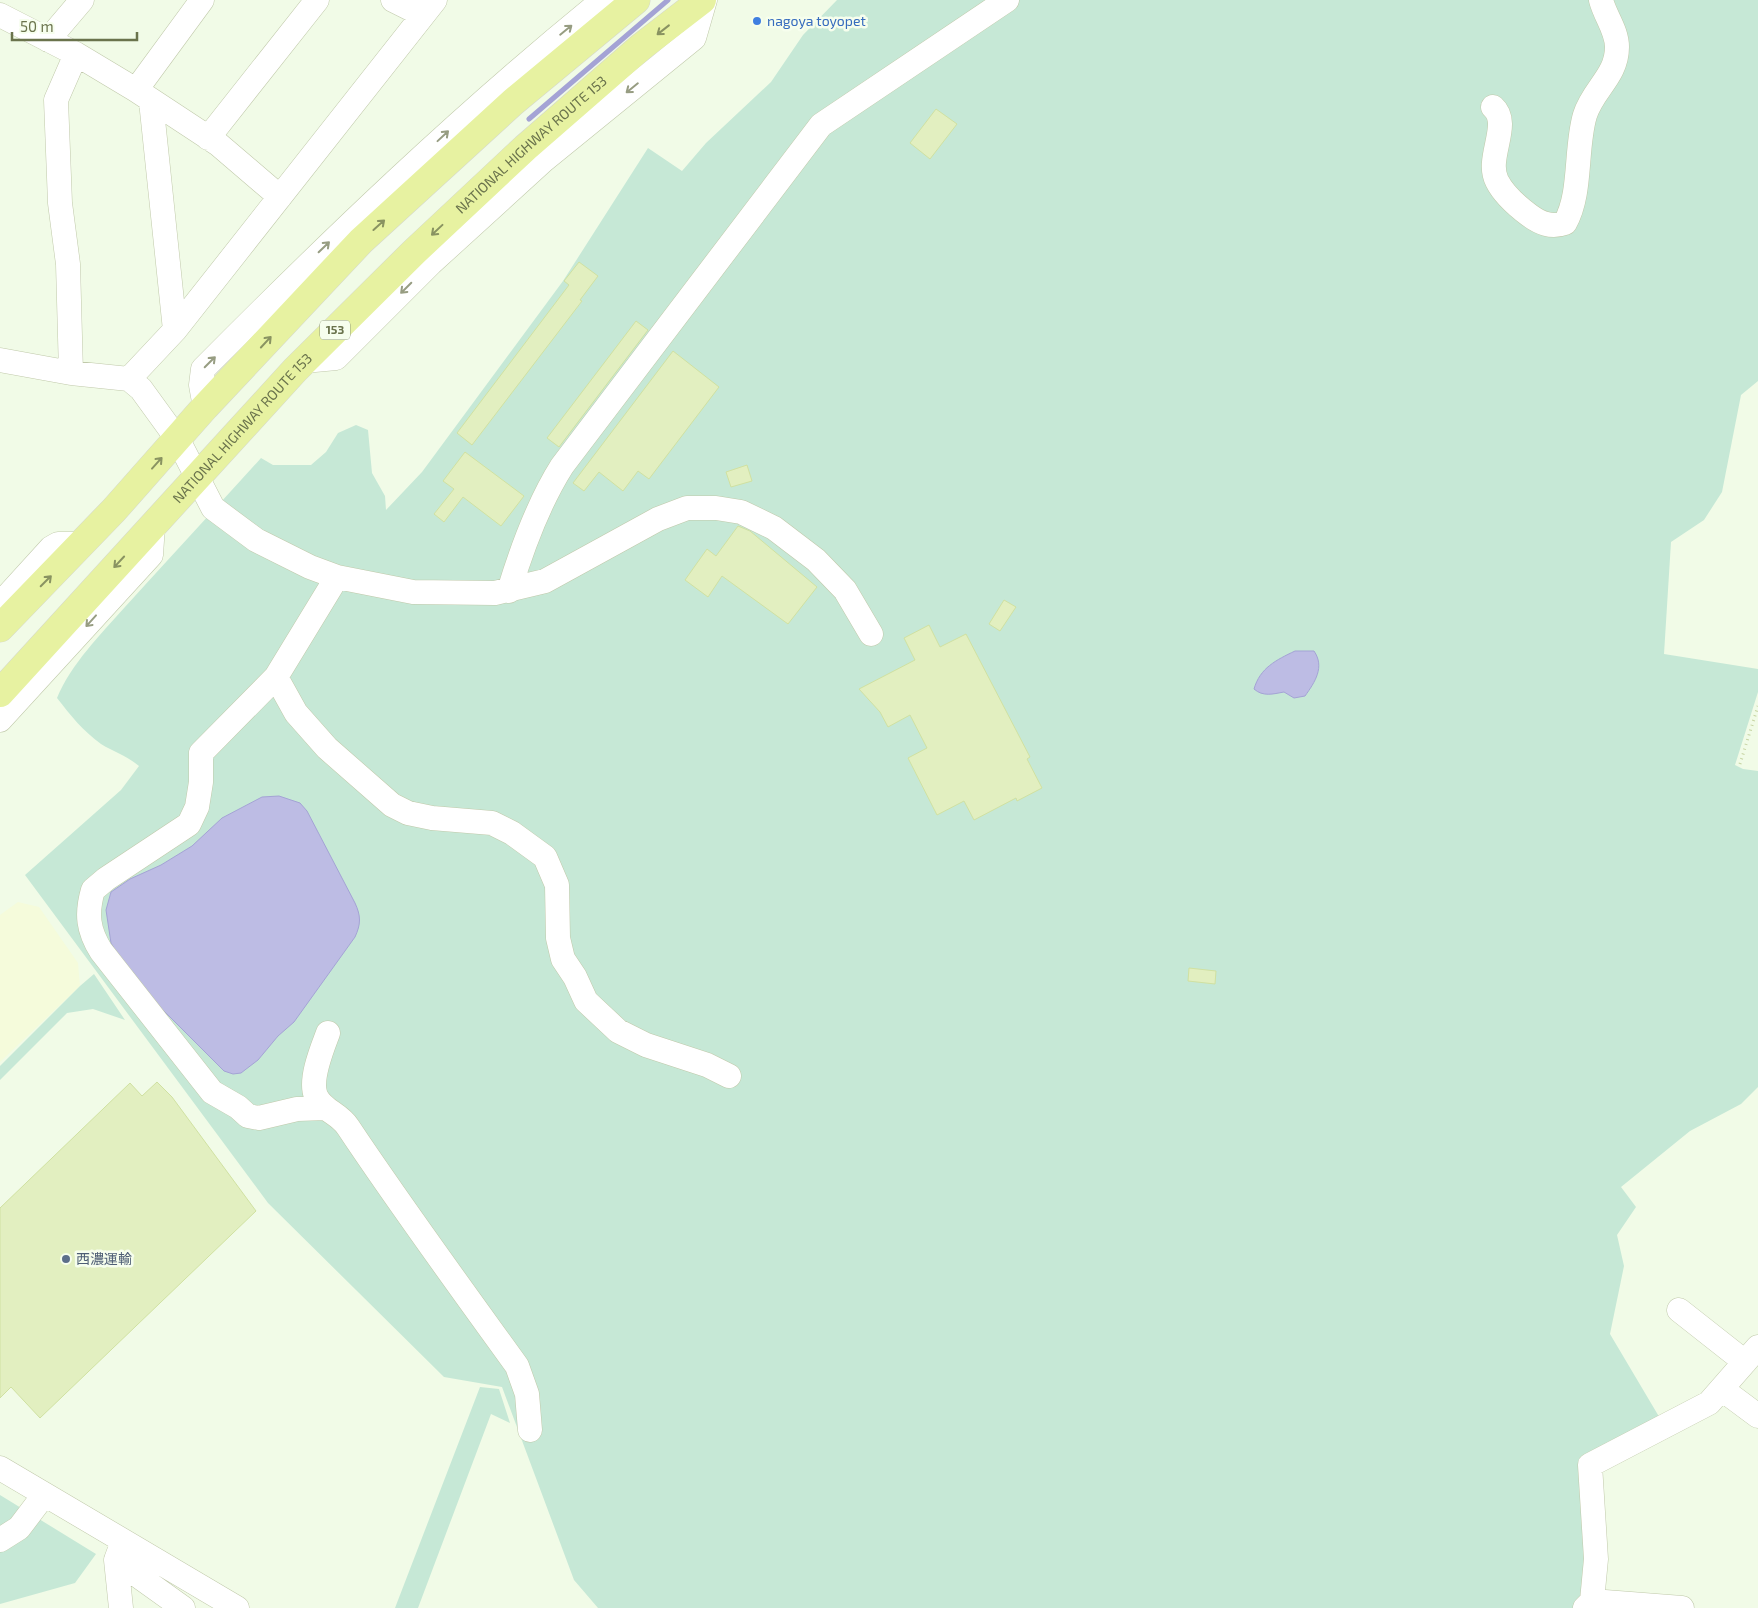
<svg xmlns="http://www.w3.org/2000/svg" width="1758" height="1608" viewBox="0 0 1758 1608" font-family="'Exo 2','Noto Sans JP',sans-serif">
<rect width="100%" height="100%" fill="#f1fbe7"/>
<!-- commercial -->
<path fill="#f5fbdb" d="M 18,902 L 39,907 L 78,963 L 80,986 L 0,1062 L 0,915 Z"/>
<!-- green -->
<path fill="#c6e8d6" d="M 837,0 L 1758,0 L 1758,381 L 1741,395 L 1722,492 L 1704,520 L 1671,542 L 1664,654 L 1758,669 L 1758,692 L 1735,765 L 1743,769 L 1758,771 L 1758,1087 L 1741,1104 L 1690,1131 L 1621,1187 L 1636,1207 L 1617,1235 L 1624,1266 L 1610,1334 L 1661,1420 L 1589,1462 L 1588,1585 L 1576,1606 L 1572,1608 L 598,1608 L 574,1580 L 502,1387 L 444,1377 L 268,1203 L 25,875 L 121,790 L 139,766 C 127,756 114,752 101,744 C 83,731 71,716 57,698 C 71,664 101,634 125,607 C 170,557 216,508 261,458 L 273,465 L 311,465 L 326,452 L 338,433 L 356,425 L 368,430 L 372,473 L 385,496 L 386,510 L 422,472 L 563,281 L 648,148 L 682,171 L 706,143 L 771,82 L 803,35 Z
M 94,974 L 125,1020 L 93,1009 L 67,1013 L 0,1080 L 0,1066 L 80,986 Z
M 480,1387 L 499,1389 L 510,1423 L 491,1414 L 418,1608 L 395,1608 Z
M 0,1495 L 96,1554 L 75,1583 L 0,1604 Z"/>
<!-- water -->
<path fill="#bdbce4" stroke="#a4a3d5" d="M 1295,651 L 1314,651 C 1325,667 1315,682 1305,696 L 1294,698 L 1284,692 C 1273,694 1263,697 1254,689 C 1260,668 1276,660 1295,651 Z
M 279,796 L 300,803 L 307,811 L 355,903 C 361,916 361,924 355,937 L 294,1022 L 278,1036 L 258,1060 L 241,1073 L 233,1074 L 224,1071 L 161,1008 L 124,966 L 111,943 L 106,910 L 111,892 L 130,879 L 161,865 L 192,846 L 222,818 L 262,797 Z"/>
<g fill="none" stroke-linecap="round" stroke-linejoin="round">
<!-- stream -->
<path stroke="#a4a3d5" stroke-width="5" d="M 529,119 L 668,0"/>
</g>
<!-- building -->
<path fill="#e2efc0" stroke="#d0e1a1" d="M 936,109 L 957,124 L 930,159 L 910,143 Z
M 579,262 L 598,276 L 580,300 L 582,301 L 472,445 L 457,433 L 569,285 L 564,281 Z
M 636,321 L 648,330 L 559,447 L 547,438 Z
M 673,351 L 719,387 L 649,479 L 638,471 L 623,491 L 599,472 L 584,491 L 573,483 Z
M 465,452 L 524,496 L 501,526 L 463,497 L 444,522 L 434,514 L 454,489 L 443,481 Z
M 747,465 L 752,481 L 731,487 L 726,472 Z
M 738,526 L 750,531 L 817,587 L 788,624 L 722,576 L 708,597 L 685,580 L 707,549 L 716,556 Z
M 1004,600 L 1016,607 L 1000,631 L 989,624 Z
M 929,625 L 940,647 L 966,634 L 1030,757 L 1027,759 L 1042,788 L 1017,801 L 1016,798 L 974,820 L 964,801 L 937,815 L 908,758 L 927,748 L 910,715 L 888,727 L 880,712 L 859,689 L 915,660 L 904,638 Z
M 1189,968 L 1216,971 L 1215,984 L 1188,981 Z
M 157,1082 L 172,1097 L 256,1211 L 40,1418 L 11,1387 L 0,1398 L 0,1208 L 130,1083 L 142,1096 Z"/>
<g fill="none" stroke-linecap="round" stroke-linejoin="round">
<!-- minor casing -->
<g stroke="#c0c9aa" stroke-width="25">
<path id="minor" d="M 393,0 L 423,15
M 0,15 L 76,54 L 136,90 L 218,144 L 280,197
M 48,40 L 82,0
M 136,90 L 202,0
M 151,101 L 175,330
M 1493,107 C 1512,124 1485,158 1497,181 C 1504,195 1517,206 1529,215 C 1540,223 1551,228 1565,223 C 1582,193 1575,148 1585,115 C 1593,89 1617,76 1617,47 C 1617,30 1605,16 1601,0
M 208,138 L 317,0
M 0,360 L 71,373 L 129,379 L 141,389 L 178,440 L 213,508 L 256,540 L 310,567 L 337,577 L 413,592 L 495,593 L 545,581 L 658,519 L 687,508 L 716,508 L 741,512 L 774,528 L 816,560 L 845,590 L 871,634
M 304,361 L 336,358 L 431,263 L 544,160 L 694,38 L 705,0
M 71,373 L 68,264 L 60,203 L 56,100 L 76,54
M 129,379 L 175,330 L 435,0
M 205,407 L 201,385 L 203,369 C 331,240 461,115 603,0
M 509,591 C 522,548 538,504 562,466 L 821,125 L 1007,0
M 0,604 L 51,548 L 58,544 L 82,544
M 276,677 L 296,713 L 327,748 L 392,805 L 408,813 L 432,818 L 492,823 L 512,833 L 545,857 L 557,885 L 558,938 L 563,959 L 575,977 L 586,1001 L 618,1031 L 646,1045 L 707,1065 L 729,1076
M 0,720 L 151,555 L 153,525
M 328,1033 C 322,1049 309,1080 316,1096 C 323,1111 339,1113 348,1127 C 402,1208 460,1287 517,1366 L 527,1394 L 530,1430
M 325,1108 L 297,1109 L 259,1118 L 248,1116 L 238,1107 L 212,1092 L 101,951 C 88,930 86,914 93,890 L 106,879 L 189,824 L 197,807 L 201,782 L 201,753 L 276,677 L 337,577
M 1679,1310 L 1745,1362
M 1723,1390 L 1758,1416
M 0,1468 L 237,1608
M 0,1540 L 19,1528 L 44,1495
M 123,1541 L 116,1560 L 183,1608
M 116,1560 L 121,1608
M 1592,1601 L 1596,1559 L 1590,1465 L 1709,1403 L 1758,1347
M 1585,1608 L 1592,1601 L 1682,1608"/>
</g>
<!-- highway casing -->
<g stroke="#d5d8cd" stroke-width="29">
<g id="highway">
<path d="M 0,628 L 114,510 L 205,407 L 361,241 L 513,102 L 636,0"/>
<path id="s1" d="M 0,693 L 295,370 L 414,252 L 525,148 L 641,47 L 702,0"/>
</g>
</g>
<!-- path -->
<path stroke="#c7d4a3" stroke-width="3" stroke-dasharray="1 4" stroke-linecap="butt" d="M 1740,764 L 1758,706"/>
<!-- minor -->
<use href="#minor" stroke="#fff" stroke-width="24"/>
<!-- highway -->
<use href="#highway" stroke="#e7f2a1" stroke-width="28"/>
</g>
<!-- one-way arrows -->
<defs><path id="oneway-shaft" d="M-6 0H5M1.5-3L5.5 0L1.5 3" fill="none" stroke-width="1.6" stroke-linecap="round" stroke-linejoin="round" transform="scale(1.25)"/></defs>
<g stroke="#979d82">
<use href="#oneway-shaft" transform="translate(566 30) rotate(-39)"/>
<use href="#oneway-shaft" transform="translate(632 88) rotate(141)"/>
<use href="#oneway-shaft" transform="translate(443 136) rotate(-43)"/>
<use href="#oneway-shaft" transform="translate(324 247) rotate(-44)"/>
<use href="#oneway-shaft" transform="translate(406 288) rotate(135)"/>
<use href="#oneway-shaft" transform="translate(210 362) rotate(-45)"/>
<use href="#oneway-shaft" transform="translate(91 621) rotate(132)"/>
</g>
<g stroke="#899361">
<use href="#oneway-shaft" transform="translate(663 30) rotate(142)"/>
<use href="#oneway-shaft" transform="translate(379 225) rotate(-42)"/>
<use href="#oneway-shaft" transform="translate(437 230) rotate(137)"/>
<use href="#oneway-shaft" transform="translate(266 342) rotate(-47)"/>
<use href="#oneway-shaft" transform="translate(157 463) rotate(-48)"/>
<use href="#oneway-shaft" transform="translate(119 562) rotate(133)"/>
<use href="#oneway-shaft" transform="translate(46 581) rotate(-45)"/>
</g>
<!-- markers -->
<circle fill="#3f7fe0" stroke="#f6feed" stroke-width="2" cx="757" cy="21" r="5"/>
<circle fill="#5c6f8a" stroke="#f6feed" stroke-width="2" cx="66" cy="1259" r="5"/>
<g text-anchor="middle" stroke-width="5" stroke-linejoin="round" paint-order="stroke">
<!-- shield labels -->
<rect fill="#f6feed" stroke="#949d7c" stroke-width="1" x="320" y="320.5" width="30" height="19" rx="4"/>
<g font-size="12" font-weight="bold" fill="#6a734c">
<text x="335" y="334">153</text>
</g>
<!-- shop labels -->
<g font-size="14" fill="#366cbe" stroke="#f6feed" text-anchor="start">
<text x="767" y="26">nagoya toyopet</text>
</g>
<!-- street labels -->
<g font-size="14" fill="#6a734c" stroke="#f6feed">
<text dy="5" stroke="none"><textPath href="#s1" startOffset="764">NATIONAL HIGHWAY ROUTE 153</textPath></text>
<text dy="5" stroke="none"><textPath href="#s1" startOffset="359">NATIONAL HIGHWAY ROUTE 153</textPath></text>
</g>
<!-- service labels -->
<g font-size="14" fill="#4e5e75" stroke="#f6feed" text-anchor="start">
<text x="76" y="1264">西濃運輸</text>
</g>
</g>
<!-- scale -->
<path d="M12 32v8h125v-8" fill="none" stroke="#6a734c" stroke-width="2.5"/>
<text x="20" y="32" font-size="15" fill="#6a734c" stroke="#f6feed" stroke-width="4" paint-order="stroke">50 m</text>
</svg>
